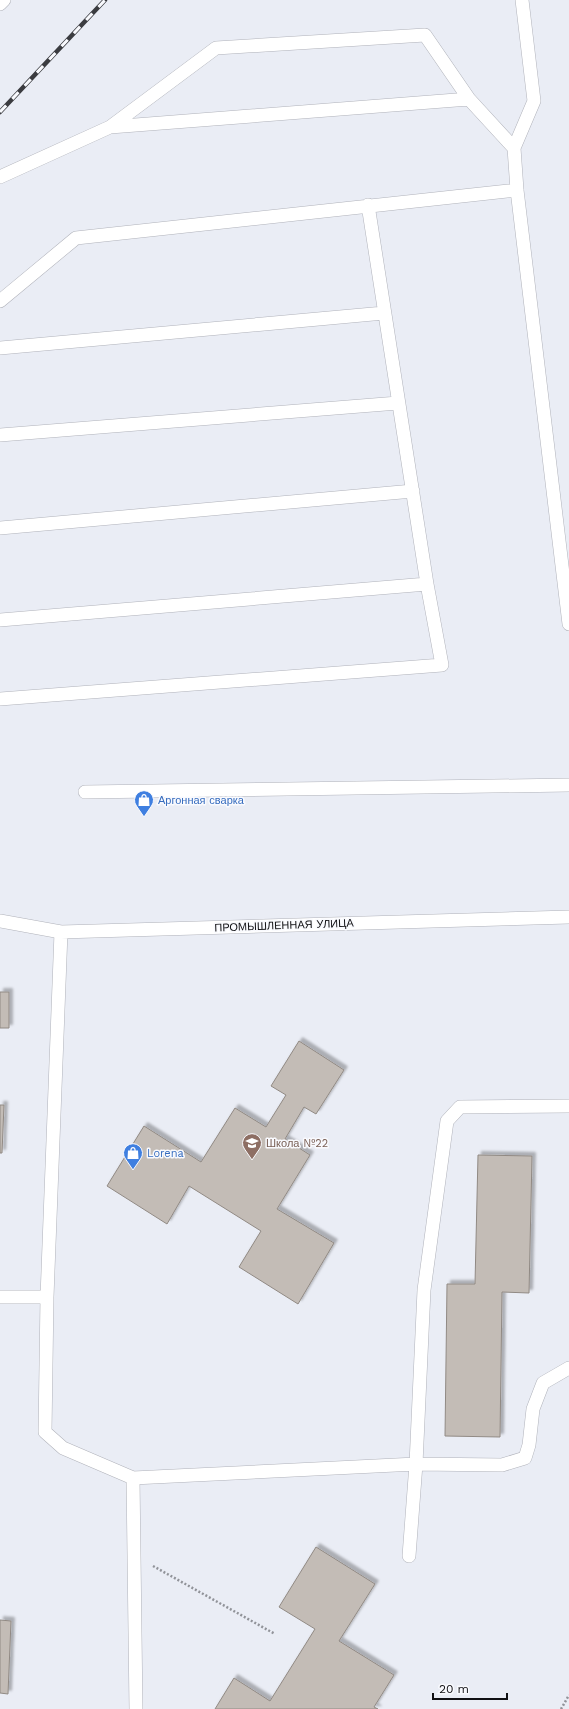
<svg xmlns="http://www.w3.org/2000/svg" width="569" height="1709" viewBox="0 0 569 1709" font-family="'Work Sans',sans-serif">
<defs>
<filter id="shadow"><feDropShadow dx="3.5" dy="-3.5" stdDeviation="1" flood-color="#0004"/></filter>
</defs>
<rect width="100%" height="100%" fill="#eaedf5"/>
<!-- building -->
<path fill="#c3bcb6" stroke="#918a84" filter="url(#shadow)" d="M 0,992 L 9,992 L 9,1028 L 0,1028 Z
M 299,1041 L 344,1070 L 316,1114 L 304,1107 L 285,1139 L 310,1155 L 277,1209 L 334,1243 L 298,1304 L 239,1267 L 261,1231 L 189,1186 L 167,1224 L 107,1186 L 144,1126 L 201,1162 L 235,1108 L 266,1127 L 286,1095 L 271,1086 Z
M 0,1105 L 4,1105 L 2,1153 L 0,1153 Z
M 478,1155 L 532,1156 L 529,1293 L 502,1292 L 500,1437 L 445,1436 L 447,1284 L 475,1284 Z
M 316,1547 L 375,1584 L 339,1641 L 394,1675 L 374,1707 L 378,1709 L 215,1709 L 234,1678 L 270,1701 L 315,1629 L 279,1607 Z
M 0,1620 L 11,1621 L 8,1694 L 0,1693 Z"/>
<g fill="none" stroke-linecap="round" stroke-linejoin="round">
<!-- service casing -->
<g stroke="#b0b2ba" stroke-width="14">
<path id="service" d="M 0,4 L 4,0
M 110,127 L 216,48 L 425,35 L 469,99
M 514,148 L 534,101 L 522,0
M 0,177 L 110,127 L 469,99 L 514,148 L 517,190 L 569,624
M 0,301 L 76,238 L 517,190
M 0,348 L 384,313
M 0,435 L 398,403
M 0,528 L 413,491
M 0,620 L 427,584
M 0,699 L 442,665 L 427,584 L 368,205
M 85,792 L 569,785
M 0,921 L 61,932 L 569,917
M 61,932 L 47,1297 L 45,1432 L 63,1448 L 133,1478 L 136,1709
M 569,1106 L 460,1107 L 447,1121 L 424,1290 L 416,1464 L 502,1465 L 525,1458 L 529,1445 L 533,1409 L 543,1383 L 569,1368
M 0,1297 L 47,1297
M 133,1478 L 416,1464 L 409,1556"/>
</g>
<!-- path -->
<path stroke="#919399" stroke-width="2.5" stroke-dasharray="2 2" stroke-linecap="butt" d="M 153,1566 L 275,1634
M 561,1709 L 569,1695"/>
<!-- service -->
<use href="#service" stroke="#fff" stroke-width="13"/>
<!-- rail casing -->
<g stroke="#3b3c40" stroke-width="4.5">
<path id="rail" d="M 0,112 L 105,0"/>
</g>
<!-- rail -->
<use href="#rail" stroke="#f9fafe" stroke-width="3" stroke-dasharray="9" stroke-linecap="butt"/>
</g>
<!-- icons -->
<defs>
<g id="shop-pin" transform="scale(1)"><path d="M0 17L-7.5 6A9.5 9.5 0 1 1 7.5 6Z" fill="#3f7fe0" stroke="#f9fafe"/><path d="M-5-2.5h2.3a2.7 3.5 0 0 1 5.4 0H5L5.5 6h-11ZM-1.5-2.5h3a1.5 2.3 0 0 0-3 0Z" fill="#fff"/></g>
<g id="school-pin" transform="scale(1)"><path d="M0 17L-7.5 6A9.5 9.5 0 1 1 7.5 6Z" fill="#8d6e63" stroke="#f9fafe"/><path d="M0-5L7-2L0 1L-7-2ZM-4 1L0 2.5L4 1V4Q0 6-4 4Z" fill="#fff"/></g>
</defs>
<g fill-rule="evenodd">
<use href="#shop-pin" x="144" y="800"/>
<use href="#school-pin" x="252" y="1143"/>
<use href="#shop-pin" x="133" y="1153"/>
</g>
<g text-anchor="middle" stroke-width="3" stroke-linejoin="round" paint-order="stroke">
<!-- shop labels -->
<g font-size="11" fill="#366cbe" stroke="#f9fafe" text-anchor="start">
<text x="158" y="804">Аргонная сварка</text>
<text x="147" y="1157">Lorena</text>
</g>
<!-- street labels -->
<g font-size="11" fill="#101013" stroke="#f9fafe">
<text transform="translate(284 925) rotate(-2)" y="4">ПРОМЫШЛЕННАЯ УЛИЦА</text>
</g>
<!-- education labels -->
<g font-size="11" fill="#785e54" stroke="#f9fafe" text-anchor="start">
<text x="266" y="1147">Школа №22</text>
</g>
</g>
<!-- scale -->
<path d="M433 1693v6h74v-6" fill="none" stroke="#101013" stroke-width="2"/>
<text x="439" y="1693" font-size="12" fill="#101013" stroke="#f9fafe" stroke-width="3" paint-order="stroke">20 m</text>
</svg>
